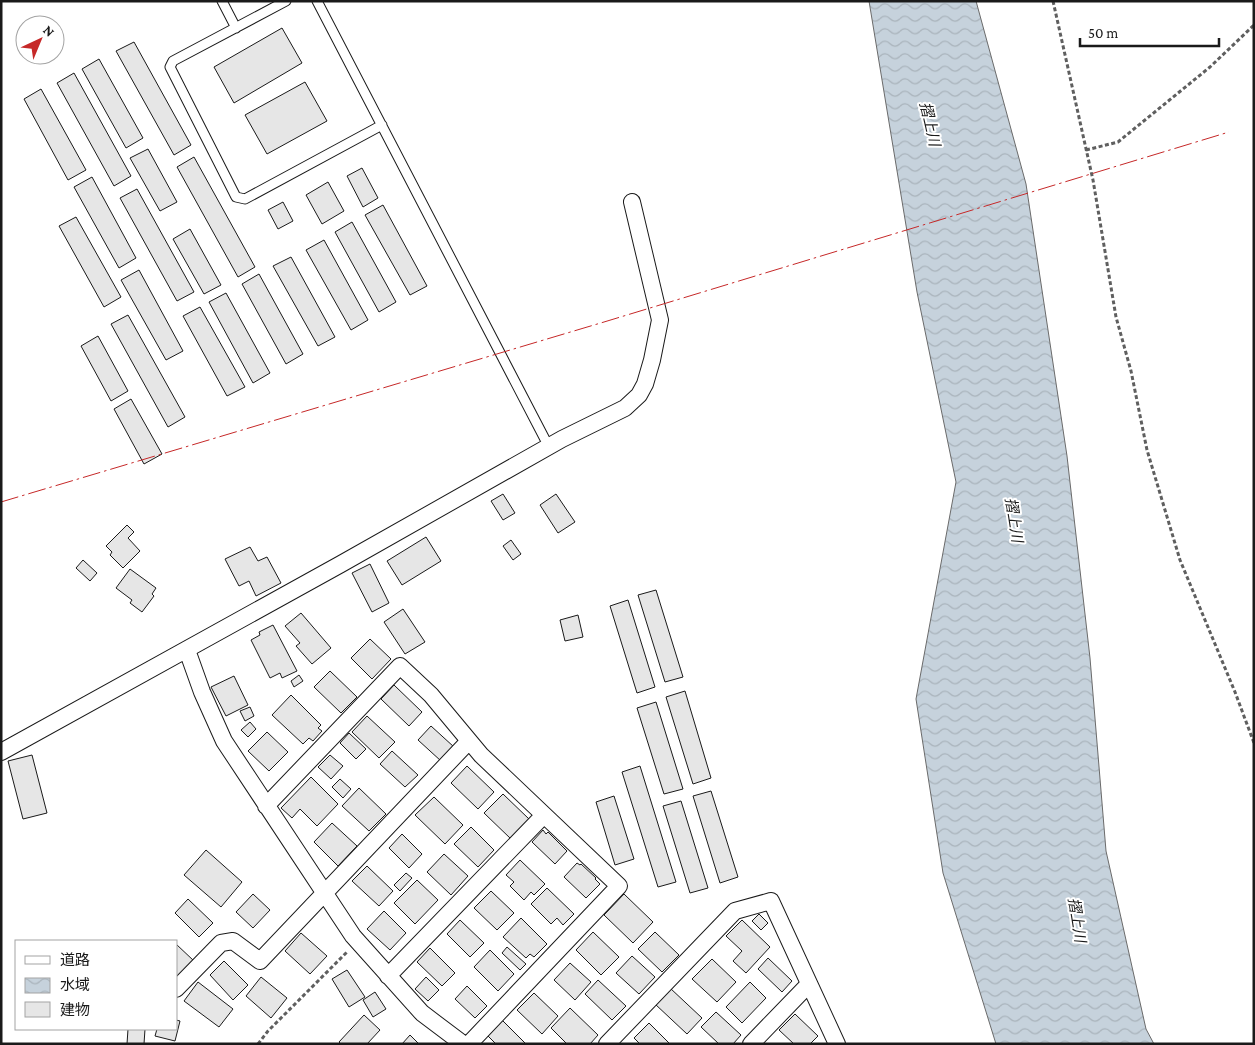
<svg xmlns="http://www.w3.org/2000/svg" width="1255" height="1045" viewBox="0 0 1255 1045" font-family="'Crimson Pro','Noto Sans JP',serif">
<defs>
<pattern id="water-waves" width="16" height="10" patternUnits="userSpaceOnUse" patternTransform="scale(1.25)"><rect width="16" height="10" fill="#c6d2dc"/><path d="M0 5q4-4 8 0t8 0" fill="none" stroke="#aab4bc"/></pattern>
</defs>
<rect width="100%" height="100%" fill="#fff"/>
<!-- water -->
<path fill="url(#water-waves)" stroke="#6a6a6a" d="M 869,1 L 976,1 L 1026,184 L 1067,456 L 1090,658 L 1106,851 L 1146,1029 L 1154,1044 L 996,1044 L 943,873 L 916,699 L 956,482 L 917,292 Z"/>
<!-- building -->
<path fill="#e6e6e6" stroke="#1a1a1a" d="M 282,28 L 302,63 L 234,103 L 214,67 Z
M 134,42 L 191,145 L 174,155 L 116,51 Z
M 99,59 L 143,138 L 126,148 L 82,69 Z
M 74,73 L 131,176 L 114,186 L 57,83 Z
M 305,82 L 327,121 L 267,154 L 245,115 Z
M 41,89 L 86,170 L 68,180 L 24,99 Z
M 148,149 L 177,202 L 160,211 L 130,158 Z
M 194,157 L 255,267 L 238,277 L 177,167 Z
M 362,168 L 378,198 L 363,207 L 347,176 Z
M 92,177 L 136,258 L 119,268 L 74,187 Z
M 328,182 L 344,211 L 322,224 L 306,195 Z
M 137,189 L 194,292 L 177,301 L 120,198 Z
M 283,202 L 293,221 L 278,229 L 268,210 Z
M 383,205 L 427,286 L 410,295 L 365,215 Z
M 76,217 L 121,297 L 104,307 L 59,226 Z
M 352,222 L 396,302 L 379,312 L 335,232 Z
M 190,229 L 221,285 L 204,294 L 173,239 Z
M 324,240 L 368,320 L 351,330 L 306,250 Z
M 291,257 L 335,337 L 318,346 L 273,266 Z
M 139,270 L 183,351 L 166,360 L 121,280 Z
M 259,274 L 303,354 L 286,364 L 242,284 Z
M 226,293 L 270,373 L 253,383 L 209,302 Z
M 200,307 L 245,387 L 227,396 L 183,316 Z
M 128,315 L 185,417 L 168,427 L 111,324 Z
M 98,336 L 128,391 L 111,401 L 81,346 Z
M 131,399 L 162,454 L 144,464 L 114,409 Z
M 503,494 L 515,513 L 503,520 L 491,501 Z
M 556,494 L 575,522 L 558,533 L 540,505 Z
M 127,525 L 134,532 L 128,538 L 140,551 L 123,568 L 110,555 L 112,552 L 106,546 Z
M 426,537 L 441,561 L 402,585 L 387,561 Z
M 511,540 L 521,554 L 513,560 L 503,546 Z
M 250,547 L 258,561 L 267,557 L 281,583 L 256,596 L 249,581 L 239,586 L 225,559 Z
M 83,560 L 97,573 L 90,581 L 76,568 Z
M 370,564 L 389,603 L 372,612 L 352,573 Z
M 130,569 L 156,588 L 152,594 L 154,596 L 142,612 L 130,603 L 132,600 L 116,588 Z
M 656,590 L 683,677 L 665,682 L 638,595 Z
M 628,600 L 655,687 L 637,693 L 610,606 Z
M 403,609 L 425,642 L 405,654 L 384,622 Z
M 301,613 L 331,648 L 312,664 L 296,646 L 300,643 L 285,626 Z
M 578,615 L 583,637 L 565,641 L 560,620 Z
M 273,625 L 297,671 L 282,678 L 280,673 L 270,678 L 251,640 L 260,635 L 259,632 Z
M 370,639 L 391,659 L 372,679 L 351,658 Z
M 330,671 L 357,697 L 341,713 L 314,687 Z
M 299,675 L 303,681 L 294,687 L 291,681 Z
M 234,676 L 248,705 L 226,716 L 211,687 Z
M 394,685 L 422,712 L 409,726 L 381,699 Z
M 685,691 L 711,778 L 693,784 L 666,697 Z
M 291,695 L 321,725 L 318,728 L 322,731 L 313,741 L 309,738 L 303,744 L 272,715 Z
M 656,702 L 683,789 L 664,794 L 637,708 Z
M 250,707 L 254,716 L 245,721 L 240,711 Z
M 367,716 L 395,742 L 379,758 L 352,732 Z
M 250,722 L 256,729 L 248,737 L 241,730 Z
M 431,726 L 454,747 L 441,761 L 418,740 Z
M 267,732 L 288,752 L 269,771 L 248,751 Z
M 349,733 L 366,749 L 356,759 L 340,743 Z
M 392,751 L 418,775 L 405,787 L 380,764 Z
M 32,755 L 47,813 L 23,819 L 8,761 Z
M 330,755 L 343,766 L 331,779 L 318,767 Z
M 467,766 L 494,792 L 478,809 L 451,783 Z
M 640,766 L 676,882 L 658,887 L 622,772 Z
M 311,777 L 338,804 L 317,826 L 300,809 L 292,818 L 281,808 Z
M 340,779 L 351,789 L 343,798 L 332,787 Z
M 359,788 L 386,814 L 369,831 L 342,806 Z
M 711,791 L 738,877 L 720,883 L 693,796 Z
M 503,794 L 529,819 L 511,839 L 484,813 Z
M 614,796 L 634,859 L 615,865 L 596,802 Z
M 434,797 L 463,825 L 445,844 L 415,815 Z
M 681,801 L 708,888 L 690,893 L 663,806 Z
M 332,823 L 357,846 L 338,866 L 314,842 Z
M 471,827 L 494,850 L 478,867 L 454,844 Z
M 543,830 L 546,834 L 548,832 L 567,851 L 555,864 L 532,842 Z
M 402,834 L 422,854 L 409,868 L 389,848 Z
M 206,850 L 242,882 L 221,907 L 184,875 Z
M 444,854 L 468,876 L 451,895 L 427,872 Z
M 520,860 L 545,884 L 534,895 L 531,892 L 524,900 L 510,886 L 514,882 L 506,875 Z
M 577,863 L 580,865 L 581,864 L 596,878 L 595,879 L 600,884 L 586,898 L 564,877 Z
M 367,866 L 393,891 L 379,906 L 352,881 Z
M 406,873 L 412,878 L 400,891 L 394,885 Z
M 417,880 L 438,900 L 415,924 L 394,903 Z
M 547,888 L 574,914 L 563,925 L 557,918 L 551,924 L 531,904 Z
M 491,891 L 514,913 L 497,930 L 474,908 Z
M 253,894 L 270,910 L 253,928 L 236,912 Z
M 624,894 L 653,922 L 633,943 L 604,915 Z
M 188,899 L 213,923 L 199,937 L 175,913 Z
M 384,911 L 406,933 L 390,950 L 367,929 Z
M 759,914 L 768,923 L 761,930 L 752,921 Z
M 521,918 L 547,944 L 534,957 L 530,954 L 526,958 L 503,937 Z
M 460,920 L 484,943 L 470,957 L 447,934 Z
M 742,920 L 770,947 L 746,973 L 733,961 L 742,951 L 726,936 Z
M 593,932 L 619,957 L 601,975 L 576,950 Z
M 655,932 L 679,955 L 662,972 L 638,949 Z
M 301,933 L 327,956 L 310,974 L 285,951 Z
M 176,944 L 194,961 L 178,978 L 176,976 Z
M 507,947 L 526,964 L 520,970 L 502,953 Z
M 430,948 L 455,973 L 442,986 L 417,962 Z
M 490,950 L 514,974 L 498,991 L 474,967 Z
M 632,956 L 655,977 L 639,994 L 616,973 Z
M 768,958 L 792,981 L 782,992 L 758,969 Z
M 712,959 L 736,982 L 717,1002 L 692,979 Z
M 224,961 L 248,985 L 233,1000 L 210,975 Z
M 570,963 L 591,982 L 575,1000 L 554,980 Z
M 347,970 L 365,997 L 349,1007 L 332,979 Z
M 261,977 L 287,998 L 271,1018 L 246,996 Z
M 426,977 L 439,990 L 428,1001 L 415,989 Z
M 598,980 L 626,1006 L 612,1020 L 585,994 Z
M 198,982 L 233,1009 L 219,1027 L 184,1001 Z
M 750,982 L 766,998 L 742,1023 L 726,1007 Z
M 467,986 L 487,1006 L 475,1018 L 455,999 Z
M 670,988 L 702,1018 L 687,1034 L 655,1004 Z
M 375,992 L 386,1009 L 373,1017 L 363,1000 Z
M 534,993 L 558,1016 L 542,1034 L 517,1010 Z
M 570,1008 L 598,1035 L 590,1044 L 567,1044 L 551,1028 Z
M 716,1012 L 741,1035 L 733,1044 L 719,1044 L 701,1027 Z
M 795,1014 L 818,1036 L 810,1044 L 794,1044 L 779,1030 Z
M 364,1015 L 380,1030 L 367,1044 L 341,1044 L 339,1042 Z
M 176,1020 L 180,1021 L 175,1041 L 155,1036 L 157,1029 L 176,1029 Z
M 502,1020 L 526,1044 L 496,1044 L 487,1035 Z
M 649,1023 L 670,1044 L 640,1044 L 634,1038 Z
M 128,1029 L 145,1029 L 144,1044 L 127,1044 Z
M 410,1035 L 419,1044 L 402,1044 Z"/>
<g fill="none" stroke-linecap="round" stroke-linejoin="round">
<!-- lane casing -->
<g stroke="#1a1a1a" stroke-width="11">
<path id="lane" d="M 222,1 L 236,28
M 286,1 L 173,61 L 170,67 L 236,197 L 245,199 L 382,125
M 317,1 L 549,447"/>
</g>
<!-- street casing -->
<g stroke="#1a1a1a" stroke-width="18">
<path id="street" d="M 187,650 L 202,692 L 224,741 L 353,936 L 422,1013 L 463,1044
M 1,752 L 341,564 L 562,439 L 625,408 L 639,395 L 645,384 L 652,360 L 660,320 L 632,202
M 266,806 L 400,666 L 431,695 L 481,755 L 619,886 L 469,1044
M 388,976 L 544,815
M 176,989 L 221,943 L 233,941 L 260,961 L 469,741
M 607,1044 L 735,911 L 771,901 L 837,1044
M 751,1044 L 809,984"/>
</g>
<!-- path -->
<path stroke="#5f5f5f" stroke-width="3" stroke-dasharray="4 2.5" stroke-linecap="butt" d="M 1053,1 L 1093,180 L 1116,317 L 1131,371 L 1147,450 L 1180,560 L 1235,692 L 1254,743
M 1086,150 L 1118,142 L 1210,67 L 1254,25
M 258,1044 L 268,1031 L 347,952"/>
<!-- lane -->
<use href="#lane" stroke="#fff" stroke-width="9"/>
<!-- street -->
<use href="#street" stroke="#fff" stroke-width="16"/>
<!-- power -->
<path stroke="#c62828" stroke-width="1" stroke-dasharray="18 4 2.5 4" stroke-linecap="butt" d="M 1,502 L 604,322 L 1229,132"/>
</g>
<g text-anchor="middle" stroke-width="4" stroke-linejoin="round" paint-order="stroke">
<!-- water labels -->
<g font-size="15" font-style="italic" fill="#1a1a1a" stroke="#fff">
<text transform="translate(930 124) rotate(77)" y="5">摺上川</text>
<text transform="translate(1014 520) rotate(81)" y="5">摺上川</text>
<text transform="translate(1077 920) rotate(81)" y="5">摺上川</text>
</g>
</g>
<!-- border -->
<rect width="1255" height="1045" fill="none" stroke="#1a1a1a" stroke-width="5"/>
<!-- legend -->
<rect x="15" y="940" width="162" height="90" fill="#ffffff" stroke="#a3a3a3"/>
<rect x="25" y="956" width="25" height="8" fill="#ffffff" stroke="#a3a3a3"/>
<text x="60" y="965" font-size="15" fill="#1a1a1a">道路</text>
<rect x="25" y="978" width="25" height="15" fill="url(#water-waves)" stroke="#a3a3a3"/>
<text x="60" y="990" font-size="15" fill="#1a1a1a">水域</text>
<rect x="25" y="1002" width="25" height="15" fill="#e6e6e6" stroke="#a3a3a3"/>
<text x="60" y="1015" font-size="15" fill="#1a1a1a">建物</text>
<!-- north arrow -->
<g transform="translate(40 40) rotate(44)"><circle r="24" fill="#ffffff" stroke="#a3a3a3"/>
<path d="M0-4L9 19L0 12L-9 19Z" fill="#c62828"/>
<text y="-8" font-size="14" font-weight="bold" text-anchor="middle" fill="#1a1a1a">N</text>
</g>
<!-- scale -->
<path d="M1080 38v8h139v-8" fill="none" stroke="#1a1a1a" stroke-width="2.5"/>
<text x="1088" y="38" font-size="15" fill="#1a1a1a" stroke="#ffffff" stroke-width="4" paint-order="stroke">50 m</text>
</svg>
